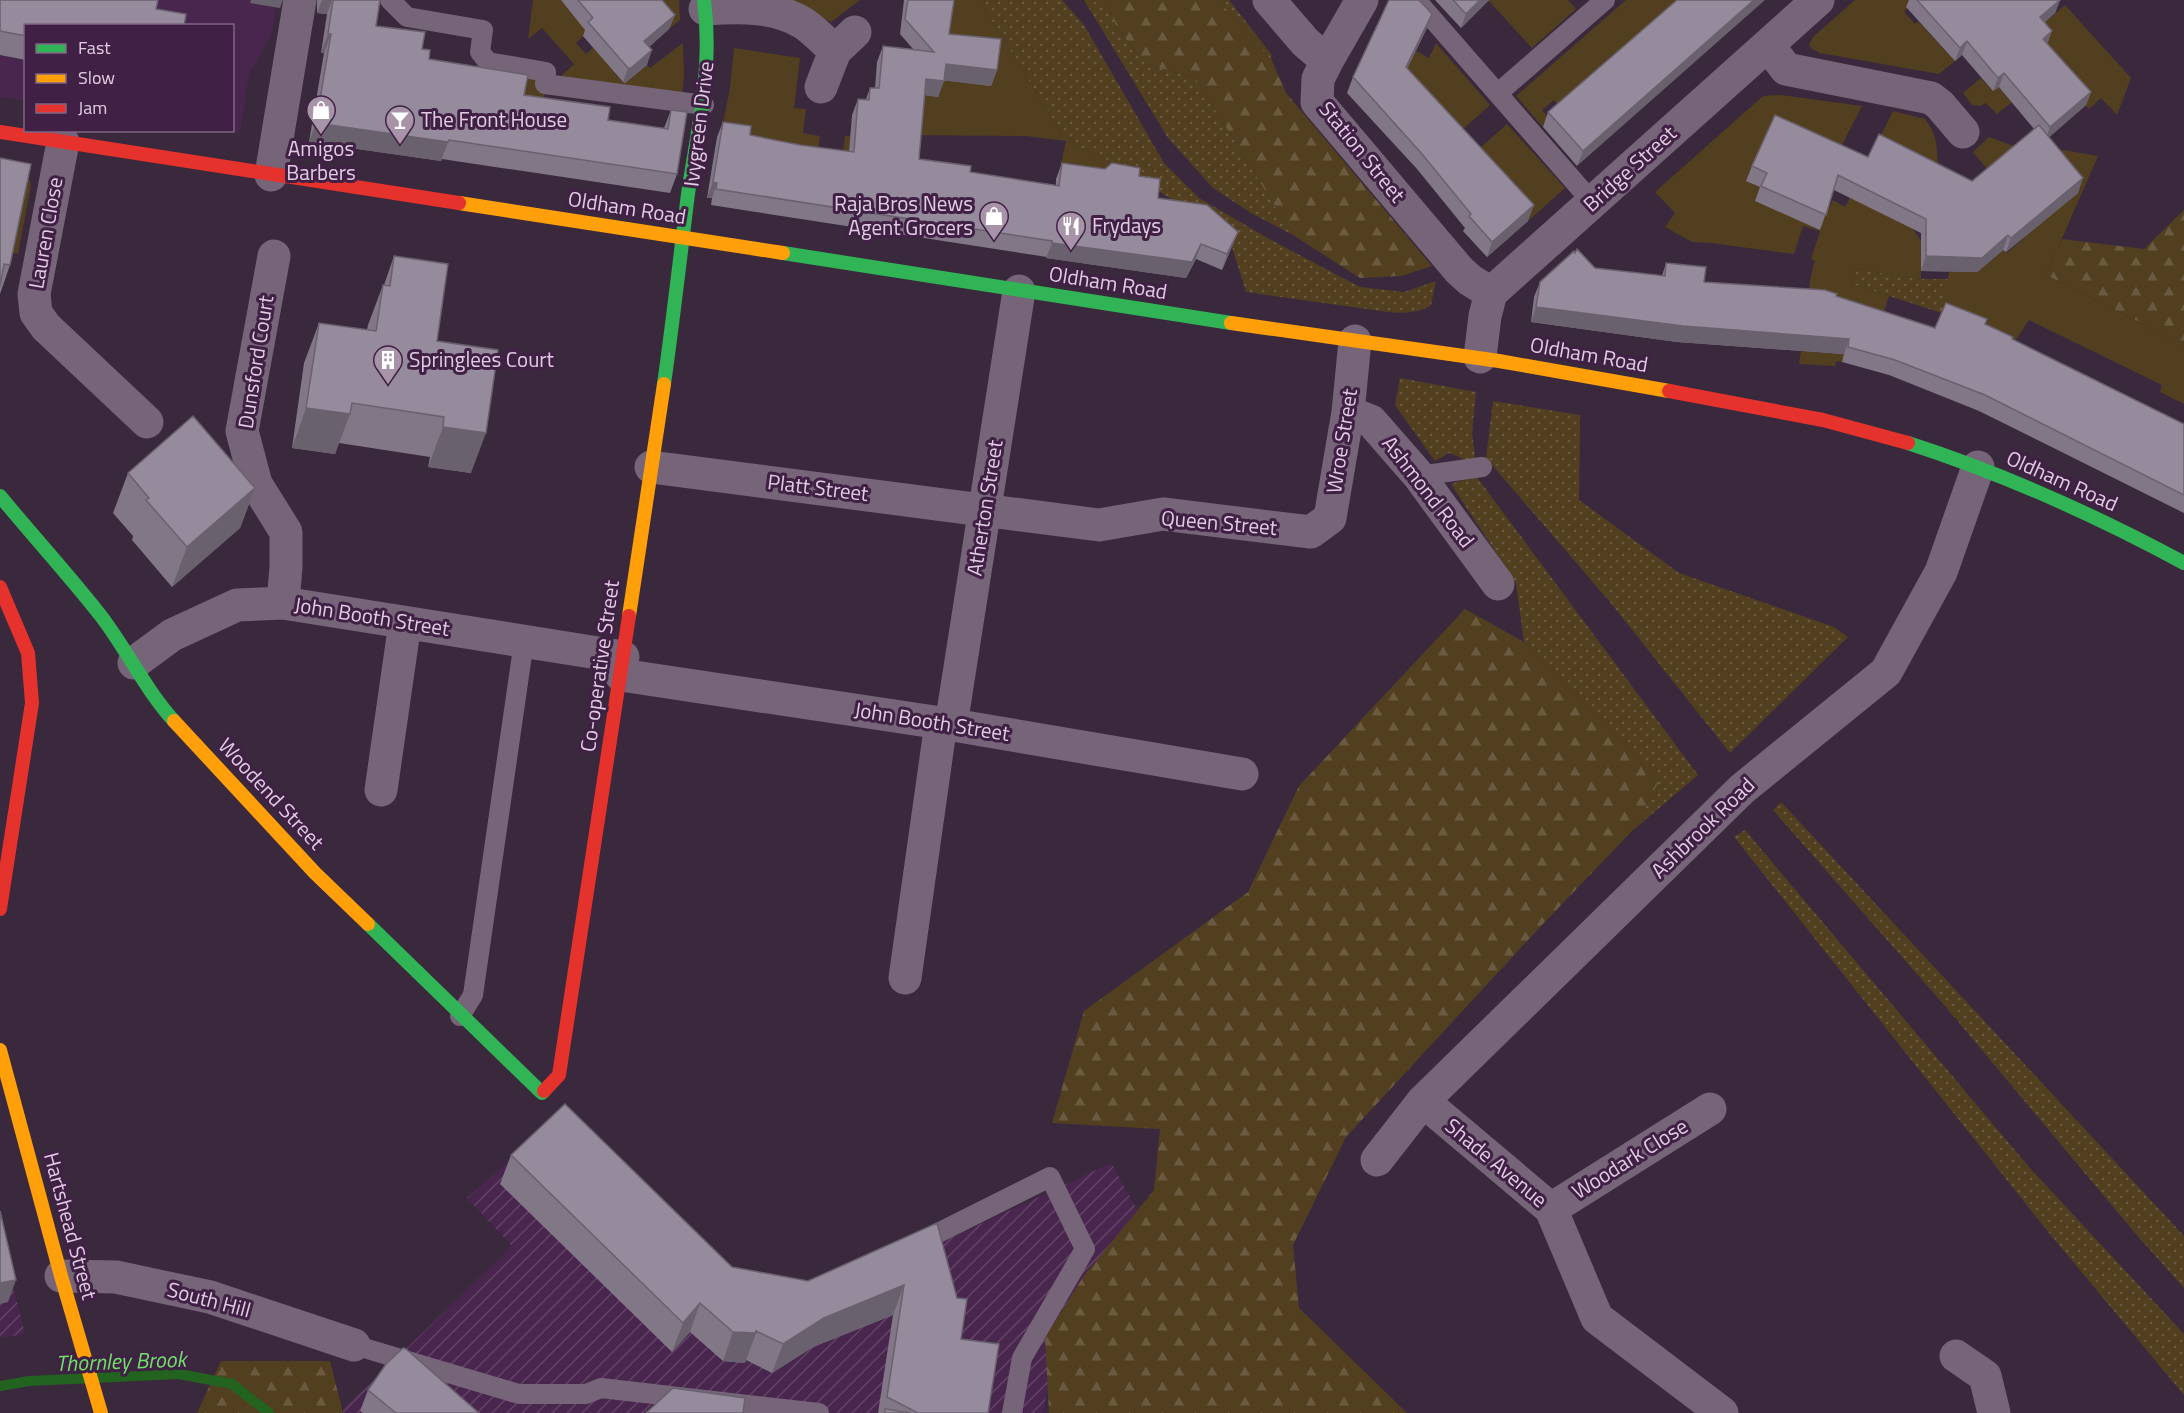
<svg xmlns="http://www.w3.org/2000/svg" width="2184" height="1413" viewBox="0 0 2184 1413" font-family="'Titillium Web',sans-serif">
<defs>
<pattern id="industrial-furrows" width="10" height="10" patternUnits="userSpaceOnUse" patternTransform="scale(1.5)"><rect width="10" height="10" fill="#49264e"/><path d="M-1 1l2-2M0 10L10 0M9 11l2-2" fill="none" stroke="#634467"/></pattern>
<pattern id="grass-dots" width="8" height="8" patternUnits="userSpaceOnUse" patternTransform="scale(1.5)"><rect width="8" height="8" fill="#523f20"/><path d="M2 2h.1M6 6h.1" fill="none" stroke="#6b5a40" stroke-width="1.8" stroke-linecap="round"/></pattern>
<pattern id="forest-firs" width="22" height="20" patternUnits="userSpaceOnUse" patternTransform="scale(1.5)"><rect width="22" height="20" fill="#523f20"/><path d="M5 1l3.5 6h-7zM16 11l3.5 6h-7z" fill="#6b5a40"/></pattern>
</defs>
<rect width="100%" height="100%" fill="#3a293d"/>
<!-- built -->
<path fill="#49264e" d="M 0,0 L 277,0 L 272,34 L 249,75 L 240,133 L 225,131 L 232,130 L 232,26 L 26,26 L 25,101 L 0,97 Z"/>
<!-- industrial -->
<path fill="url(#industrial-furrows)" d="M 548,1127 L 722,1296 L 797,1310 L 1111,1163 L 1158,1247 L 1051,1370 L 1043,1413 L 344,1413 L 342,1411 L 512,1246 L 467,1198 Z
M 0,1236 L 25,1334 L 0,1338 Z"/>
<!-- grass -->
<path fill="url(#grass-dots)" d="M 979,0 L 1062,0 L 1084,25 L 1164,163 L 1199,198 L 1271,240 L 1360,287 L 1404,292 L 1436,281 L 1431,305 C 1418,314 1403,313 1388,312 L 1246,292 L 1232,247 L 1211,229 L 1183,206 L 1135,177 L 1100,156 L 1066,141 Z
M 1084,0 L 1104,0 L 1118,29 L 1145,63 L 1196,79 L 1293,235 L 1251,213 L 1213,188 L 1168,138 Z
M 1218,0 L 1229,0 L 1271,54 L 1272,61 Z
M 1856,269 L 1921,279 L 1949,279 L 1942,313 L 1852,284 Z
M 1400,378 L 1476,392 L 1472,433 L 1476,464 L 1449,453 L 1435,461 L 1395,405 Z
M 1493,401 L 1580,415 L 1579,500 L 1679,573 L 1834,627 L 1848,637 L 1730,753 L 1610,602 L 1486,458 Z
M 1476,476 L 1698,775 L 1632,831 L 1659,781 L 1524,642 L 1516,583 L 1451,484 Z
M 1781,802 L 2184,1236 L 2184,1288 L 2135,1233 L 1945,1006 L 1773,810 Z
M 1745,830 L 2029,1167 L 2184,1334 L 2184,1395 L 2049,1233 L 1734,837 Z"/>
<!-- forest -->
<path fill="url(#forest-firs)" d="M 1104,0 L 1218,0 L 1272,61 L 1286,93 L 1432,266 L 1401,276 L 1360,278 L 1293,235 L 1196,79 L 1145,63 L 1118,29 Z
M 2184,210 L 2184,349 L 2139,322 L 2046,275 L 2062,239 L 2144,249 Z
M 1465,609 L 1524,642 L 1659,781 L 1632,831 L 1541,926 L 1346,1137 L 1293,1245 L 1299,1308 L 1407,1413 L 1049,1413 L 1045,1338 L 1083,1277 L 1154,1190 L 1160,1129 L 1052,1123 L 1084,1011 L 1248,892 L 1299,786 Z
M 221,1361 L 330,1361 L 343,1413 L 197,1413 Z"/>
<!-- garden -->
<path fill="#523f20" d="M 533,0 L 561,0 L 595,26 L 576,43 L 586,54 L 605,37 L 615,74 L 624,83 L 647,65 L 650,68 L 683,43 L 684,75 L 682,95 L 559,78 L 574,64 L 542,28 L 528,39 Z
M 648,0 L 679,0 L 680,20 L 669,29 L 646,2 Z
M 795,0 L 860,0 L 831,22 L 825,20 L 794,2 Z
M 928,0 L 979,0 L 1066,141 L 1100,156 L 1135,177 L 1060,167 L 1066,141 L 1026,136 L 899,135 L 839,178 L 845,136 L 878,135 L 921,95 L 938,97 L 940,83 L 962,57 Z
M 1488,0 L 1568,0 L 1576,9 L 1532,48 Z
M 1626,0 L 1689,0 L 1563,110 L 1554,100 L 1542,110 L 1551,121 L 1543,127 L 1516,96 Z
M 1855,0 L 1914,0 L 1906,7 L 1907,9 L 1904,12 L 1915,24 L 1918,21 L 1955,61 L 1939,74 L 1820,53 L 1812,49 L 1809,45 L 1813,37 Z
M 2065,5 L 2131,78 L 2117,115 L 2101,98 L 2089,109 L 2052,67 L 2035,31 Z
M 1436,43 L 1490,105 L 1452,139 L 1399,71 L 1416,51 L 1429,58 Z
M 734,48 L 800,58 L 794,108 L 806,109 L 803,133 L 820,136 L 815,174 L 720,138 L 730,88 Z
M 524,73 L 540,76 L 545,91 L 540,131 L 518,114 Z
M 1981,78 L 1993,91 L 1999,87 L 2012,102 L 1997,114 L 1986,103 L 1980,106 L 1972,105 L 1963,93 Z
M 1781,95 L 1862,106 L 1809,209 L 1825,216 L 1833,200 L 1845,207 L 1850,197 L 1913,229 L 1921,241 L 1921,279 L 1856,269 L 1852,284 L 1889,296 L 1879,328 L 1842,362 L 1836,361 L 1835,366 L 1799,364 L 1801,351 L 1828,353 C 1813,317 1802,300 1815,261 L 1811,259 L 1820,231 L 1803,226 L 1794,254 L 1711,243 L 1692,242 L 1665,227 L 1675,213 L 1655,192 L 1763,96 Z
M 1893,111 L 1925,119 C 1940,140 1935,146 1939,170 L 1874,149 Z
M 1507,124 L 1565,188 L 1528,221 L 1469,158 Z
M 1989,137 L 2011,145 L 2020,151 L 1992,175 L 1973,152 Z
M 2063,150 L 2098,156 L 2046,275 L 2139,322 L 2184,349 L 2184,404 L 2160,392 L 2162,385 L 2029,320 L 2007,353 L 1942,313 L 1949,272 L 1971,272 L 2003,250 L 2007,253 L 2024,238 L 2013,224 Z
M 0,167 C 14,169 28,168 31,185 L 18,254 L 9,252 Z"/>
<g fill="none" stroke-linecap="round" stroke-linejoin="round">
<!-- stream -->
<path stroke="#22631f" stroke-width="10" d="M 0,1386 L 29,1381 L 179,1374 L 232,1384 L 269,1413"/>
<!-- lane -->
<path stroke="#766478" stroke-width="20" d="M 390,0 L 407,17 L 483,30 L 480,52 L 488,62 L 546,72 L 545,84 L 704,105
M 1416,0 L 1593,203
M 1498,93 L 1605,0
M 1419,476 L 1482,467
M 460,1016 L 473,995 L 524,641
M 916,1244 L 1050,1177 L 1085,1249 L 1022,1358 L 1012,1413
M 354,1345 L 519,1394 L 586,1394 L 601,1388 L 819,1413"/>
<!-- street -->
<path stroke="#766478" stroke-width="33" d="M 1269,0 L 1305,42 L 1327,61
M 1362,0 L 1327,61 L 1318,79 L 1317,102 L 1459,270 L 1470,280 L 1491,293
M 705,9 C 737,7 774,5 803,23 C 814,30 825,42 835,51
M 1768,45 L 1786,69 L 1931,98 L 1940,105 L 1963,132
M 821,87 L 835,51 L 855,32
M 63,142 L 34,294 L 36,313 L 46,327 L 147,422
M 271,175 L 300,0
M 274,256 L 242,431 L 256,484 L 286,532 L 286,567 L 283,603
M 1480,357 L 1485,316 L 1491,293 L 1818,0
M 1348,412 L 1371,421 L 1419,476 L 1498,584
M 651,467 L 1099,525 L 1163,514 L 1311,532 L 1330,518 L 1348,412 L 1355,341
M 134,663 L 172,635 L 237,605 L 283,603 L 623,657
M 621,675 L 941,723 L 1242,774
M 951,725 L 1019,291
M 381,790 L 405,623
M 905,978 L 941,723
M 1423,1101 L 1551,1209 L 1597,1318 L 1722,1413
M 1377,1160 L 1423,1101 L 1742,789 L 1886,672 L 1941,572 L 1978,467
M 1551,1209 L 1710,1109
M 61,1276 L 116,1277 L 210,1297 L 354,1345
M 1956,1356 L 1985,1376 L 1994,1413"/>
<!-- fast -->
<path stroke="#30b455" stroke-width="14" d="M 783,253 L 1231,323
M 664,384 C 673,321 680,258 688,194 C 698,126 713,70 704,0
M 1908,443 C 2004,474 2095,515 2184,563
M 0,496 C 33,536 69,575 101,616 C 127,650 145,689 174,721
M 368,924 L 542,1093 L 544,1091"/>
<!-- slow -->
<path stroke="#ff9f0a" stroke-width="14" d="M 459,203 L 783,253
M 1231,323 L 1499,361 L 1669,391
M 629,616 L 664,384
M 174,721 L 315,873 L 368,924
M 0,1050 L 61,1276 L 101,1413"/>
<!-- jam -->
<path stroke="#e5322d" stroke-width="14" d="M 0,132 L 459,203
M 1669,391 L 1823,420 L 1908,443
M 0,587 L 28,653 L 32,703 L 0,909
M 544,1091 L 559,1075 L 629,616"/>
</g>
<!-- wall -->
<path fill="#817787" d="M 0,0 L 26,26 L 26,60 L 0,55 Z
M 317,0 L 380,0 L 376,26 L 422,49 L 429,59 L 524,95 L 608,120 L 664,128 L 671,110 L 677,174 L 670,193 L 442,159 L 441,161 L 309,142 L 324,53 L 321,53 L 327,14 L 317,13 Z
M 561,0 L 662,0 L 675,15 L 669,29 L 649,47 L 647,65 L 625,83 L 623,82 L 583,36 L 585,30 Z
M 904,0 L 954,0 L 949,34 L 997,70 L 991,86 L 944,80 L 938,97 L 925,95 L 919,159 L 970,172 L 1056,185 L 1056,179 L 1062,163 L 1139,176 L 1158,198 L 1238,232 L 1222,270 L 1196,259 L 1186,278 L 1046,258 L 1047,257 L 711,205 L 712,198 L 707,198 L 717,137 L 723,122 L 750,135 L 800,145 L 849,152 L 852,115 L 858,99 L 866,99 L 870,88 L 875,88 L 877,62 L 883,46 L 913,49 L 900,34 Z
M 1435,0 L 1489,0 L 1461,28 Z
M 1677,0 L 1577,166 L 1543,127 L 1548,112 Z
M 1909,0 L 2060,0 L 2055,13 L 2044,23 L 2047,43 L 2091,92 L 2086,105 L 2049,137 L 2078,193 L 2006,252 L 2003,250 L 1977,272 L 1921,271 L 1921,233 L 1834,190 L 1820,230 L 1755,201 L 1760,187 L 1746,181 L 1752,166 L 1868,157 L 1972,181 L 2034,129 L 1999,87 L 1993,91 L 1962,55 L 1955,61 L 1906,7 Z
M 1432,14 L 1426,30 L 1407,69 L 1528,221 L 1487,257 L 1463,231 L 1465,228 L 1417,169 L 1347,93 L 1353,77 Z
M 0,158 L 10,265 L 0,294 Z
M 394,256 L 437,341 L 471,473 L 428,467 L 430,457 L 339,443 L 335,454 L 292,448 L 304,363 L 319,323 L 367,330 L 368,325 L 383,285 L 384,285 Z
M 1666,263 L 1704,282 L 1836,296 L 1935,328 L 1985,324 L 2012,339 L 2184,424 L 2184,513 L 1979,411 L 1889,375 L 1842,362 L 1844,354 L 1677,342 L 1531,322 L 1534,297 L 1540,282 L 1595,268 L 1662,276 Z
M 128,473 L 255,488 L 240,528 L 172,587 L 132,540 L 133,536 L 113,513 Z
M 511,1155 L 732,1267 L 808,1281 L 937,1223 L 961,1339 L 988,1413 L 878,1413 L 893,1315 L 813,1347 L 772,1373 L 746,1360 L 745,1363 L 723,1361 L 690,1332 L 672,1352 L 500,1184 Z
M 368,1390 L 479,1413 L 363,1413 L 360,1411 Z"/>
<!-- shaded-wall -->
<path fill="#69616e" d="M 251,0 L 283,0 L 280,8 L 250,3 Z
M 322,0 L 332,0 L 327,14 L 317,13 Z
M 1480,0 L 1489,0 L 1461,28 L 1466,14 Z
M 1754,0 L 1765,0 L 1577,166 L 1583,151 Z
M 2060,0 L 2055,13 L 2035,31 L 2040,17 Z
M 1432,14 L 1426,30 L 1400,83 L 1406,67 Z
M 675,15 L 669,29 L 639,55 L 644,41 Z
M 2052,31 L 2047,45 L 2043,39 Z
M 328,34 L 331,34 L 324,53 L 321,53 Z
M 1967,41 L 1962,55 L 1955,61 L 1960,48 Z
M 652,50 L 647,65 L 625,83 L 623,82 L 628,68 Z
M 946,64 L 997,70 L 991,86 L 940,80 Z
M 2004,73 L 1999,87 L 1993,91 L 1998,78 Z
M 926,79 L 944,81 L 938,97 L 921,95 Z
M 2091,92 L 2086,105 L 2045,141 L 2050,127 Z
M 316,123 L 448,142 L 441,161 L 309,142 Z
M 2083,178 L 2078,193 L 2006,252 L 2011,238 Z
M 713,182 L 717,183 L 712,198 L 707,198 Z
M 1534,205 L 1528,221 L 1487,257 L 1492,242 Z
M 1238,232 L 1232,247 L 1222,270 L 1227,254 Z
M 2008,235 L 2003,250 L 1977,272 L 1921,271 L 1926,256 Z
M 1052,243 L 1201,244 L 1196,259 L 1186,278 L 1046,258 Z
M 1536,307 L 1849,339 L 1844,354 L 1677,342 L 1531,322 Z
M 306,408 L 350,414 L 335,454 L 292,448 Z
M 443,427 L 486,433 L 471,473 L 428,467 Z
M 255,488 L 240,528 L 172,587 L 187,547 Z
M 16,1280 L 8,1302 L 0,1304 L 0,1283 Z
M 904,1285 L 893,1315 L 813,1347 L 772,1373 L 783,1344 L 824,1318 Z
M 700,1303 L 690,1332 L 672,1352 L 683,1323 Z
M 733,1332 L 756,1333 L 745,1363 L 723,1361 Z"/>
<!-- building -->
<path fill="#968a9d" stroke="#69616e" stroke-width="1.5" d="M 0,0 L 158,0 L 156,9 L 186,14 L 184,26 L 26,26 L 26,36 L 0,31 Z
M 333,0 L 380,0 L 376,26 L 425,32 L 422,49 L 430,50 L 429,59 L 528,75 L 524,95 L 610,107 L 608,120 L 668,129 L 671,110 L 687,112 L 677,174 L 449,140 L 448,142 L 316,123 L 331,34 L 328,34 Z
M 578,0 L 662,0 L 675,15 L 644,41 L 652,50 L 631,68 L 628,68 L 588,22 L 593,18 Z
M 908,0 L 954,0 L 949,34 L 1001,39 L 997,70 L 946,64 L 944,81 L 926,79 L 919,159 L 971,166 L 970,172 L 1059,186 L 1062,163 L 1105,169 L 1112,163 L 1140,168 L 1139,176 L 1160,179 L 1158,198 L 1207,205 L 1238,232 L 1227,254 L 1201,244 L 1192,262 L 1052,243 L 1052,241 L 716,189 L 717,183 L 713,182 L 723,122 L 751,126 L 750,135 L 800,145 L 854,152 L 858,99 L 869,100 L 870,88 L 879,88 L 883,46 L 934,52 L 905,19 Z
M 1389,0 L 1418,0 L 1420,1 L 1432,14 L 1406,67 L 1534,205 L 1492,242 L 1469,216 L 1471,214 L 1422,154 L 1353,77 Z
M 1453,0 L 1480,0 L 1466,14 Z
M 1677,0 L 1754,0 L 1583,151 L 1548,112 Z
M 1917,0 L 2060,0 L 2040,17 L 2052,31 L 2043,39 L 2091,92 L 2050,127 L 2004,73 L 1998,78 L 1967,41 L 1960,48 Z
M 1775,115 L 1868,157 L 1879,134 L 1972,181 L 2039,125 L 2083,178 L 2011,238 L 2008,235 L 1982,258 L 1926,256 L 1926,219 L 1838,175 L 1826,215 L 1761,186 L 1767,173 L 1752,166 Z
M 0,158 L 31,164 L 10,265 L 4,264 L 0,286 Z
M 1577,249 L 1595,268 L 1665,276 L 1666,263 L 1706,267 L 1704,282 L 1825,290 L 1837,294 L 1836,296 L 1935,328 L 1946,303 L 1987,319 L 1985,324 L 2013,337 L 2012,339 L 2184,424 L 2184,495 L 1985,395 L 1895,360 L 1848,347 L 1849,339 L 1683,326 L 1536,307 L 1540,282 L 1574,251 L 1575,253 Z
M 394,256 L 448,264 L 437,341 L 498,350 L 486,433 L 443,427 L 444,417 L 352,403 L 350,414 L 306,408 L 319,323 L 376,331 L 383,285 L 390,286 Z
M 193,416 L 255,488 L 187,547 L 146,500 L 149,498 L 128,473 Z
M 565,1104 L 732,1267 L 808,1281 L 937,1223 L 957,1298 L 967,1299 L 961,1339 L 999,1344 L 988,1413 L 918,1413 L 887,1397 L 904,1285 L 824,1318 L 783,1344 L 756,1331 L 756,1333 L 733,1332 L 700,1303 L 683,1323 L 511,1155 Z
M 0,1211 L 16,1280 L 0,1283 Z
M 403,1348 L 406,1349 L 479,1413 L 396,1413 L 368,1390 L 386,1364 Z
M 673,1388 L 745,1398 L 743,1413 L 646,1413 Z
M 885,1409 L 911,1413 L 885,1413 Z"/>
<!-- icons -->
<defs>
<g id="shop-pin" transform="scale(1.5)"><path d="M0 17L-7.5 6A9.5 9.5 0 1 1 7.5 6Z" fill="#a794a9" stroke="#402145"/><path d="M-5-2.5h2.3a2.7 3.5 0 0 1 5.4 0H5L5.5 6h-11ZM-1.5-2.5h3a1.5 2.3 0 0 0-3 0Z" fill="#fff"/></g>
<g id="bar-pin" transform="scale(1.5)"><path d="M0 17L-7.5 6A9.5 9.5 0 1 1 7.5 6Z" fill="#a794a9" stroke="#402145"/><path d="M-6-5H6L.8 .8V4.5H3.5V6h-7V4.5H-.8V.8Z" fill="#fff"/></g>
<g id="restaurant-pin" transform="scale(1.5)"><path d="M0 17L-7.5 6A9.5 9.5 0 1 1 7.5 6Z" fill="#a794a9" stroke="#402145"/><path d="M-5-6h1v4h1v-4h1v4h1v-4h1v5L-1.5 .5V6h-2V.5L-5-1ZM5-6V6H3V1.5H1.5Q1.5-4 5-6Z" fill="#fff"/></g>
<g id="building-pin" transform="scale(1.5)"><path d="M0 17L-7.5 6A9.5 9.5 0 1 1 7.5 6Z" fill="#a794a9" stroke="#402145"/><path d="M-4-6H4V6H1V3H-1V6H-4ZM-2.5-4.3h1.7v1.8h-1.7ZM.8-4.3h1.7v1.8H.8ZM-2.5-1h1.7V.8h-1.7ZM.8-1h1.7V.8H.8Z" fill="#fff"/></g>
</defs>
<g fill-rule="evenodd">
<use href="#shop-pin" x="321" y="110"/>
<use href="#bar-pin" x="400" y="120"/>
<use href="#shop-pin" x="994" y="216"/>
<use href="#restaurant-pin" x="1071" y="226"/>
<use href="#building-pin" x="388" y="360"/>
</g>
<g text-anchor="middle" stroke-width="6" stroke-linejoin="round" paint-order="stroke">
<!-- poi labels -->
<g font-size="21" fill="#e1cde3" stroke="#402145" text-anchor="start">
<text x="421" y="127">The Front House</text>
<text x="321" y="156" text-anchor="middle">Amigos<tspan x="321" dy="24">Barbers</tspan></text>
<text x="973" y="211" text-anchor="end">Raja Bros News<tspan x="973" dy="24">Agent Grocers</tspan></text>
<text x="1092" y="233">Frydays</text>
<text x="409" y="367">Springlees Court</text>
</g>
<!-- street labels -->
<g font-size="21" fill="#e1cde3" stroke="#402145">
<text transform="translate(699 124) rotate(-83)" y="7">Ivygreen Drive</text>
<text transform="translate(1362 152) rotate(51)" y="7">Station Street</text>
<text transform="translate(1630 169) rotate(-42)" y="7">Bridge Street</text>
<text transform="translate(627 208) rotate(9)" y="7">Oldham Road</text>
<text transform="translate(46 233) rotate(-80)" y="7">Lauren Close</text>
<text transform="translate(1108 283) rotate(9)" y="7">Oldham Road</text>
<text transform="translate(1589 355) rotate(10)" y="7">Oldham Road</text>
<text transform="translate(256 362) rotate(-81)" y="7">Dunsford Court</text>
<text transform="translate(1342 441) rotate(-81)" y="7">Wroe Street</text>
<text transform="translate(2062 481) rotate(24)" y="7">Oldham Road</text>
<text transform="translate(818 488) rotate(7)" y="7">Platt Street</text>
<text transform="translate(1428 492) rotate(52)" y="7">Ashmond Road</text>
<text transform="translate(985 508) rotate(-81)" y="7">Atherton Street</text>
<text transform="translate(1219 523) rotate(5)" y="7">Queen Street</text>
<text transform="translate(372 617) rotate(9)" y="7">John Booth Street</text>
<text transform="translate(600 666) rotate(-82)" y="7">Co-operative Street</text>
<text transform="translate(932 722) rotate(9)" y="7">John Booth Street</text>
<text transform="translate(271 794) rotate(47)" y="7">Woodend Street</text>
<text transform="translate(1703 828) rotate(-44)" y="7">Ashbrook Road</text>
<text transform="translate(1630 1159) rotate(-32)" y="7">Woodark Close</text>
<text transform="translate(1496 1163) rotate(40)" y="7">Shade Avenue</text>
<text transform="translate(70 1226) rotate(75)" y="7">Hartshead Street</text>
<text transform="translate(209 1300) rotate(15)" y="7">South Hill</text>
</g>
<!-- water labels -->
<g font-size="22" font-style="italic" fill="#6ee166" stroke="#402145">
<text transform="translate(121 1361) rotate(-2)" y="8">Thornley Brook</text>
</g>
</g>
<!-- legend -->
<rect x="24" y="24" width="210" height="108" fill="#402145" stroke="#806684" stroke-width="1.5"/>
<rect x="36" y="44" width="30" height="9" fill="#30b455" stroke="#806684" stroke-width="1.5"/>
<text x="78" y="54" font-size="18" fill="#e1cde3">Fast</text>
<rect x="36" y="74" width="30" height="9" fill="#ff9f0a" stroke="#806684" stroke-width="1.5"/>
<text x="78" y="84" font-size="18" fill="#e1cde3">Slow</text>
<rect x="36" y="104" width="30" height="9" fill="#e5322d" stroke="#806684" stroke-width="1.5"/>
<text x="78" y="114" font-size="18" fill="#e1cde3">Jam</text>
</svg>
